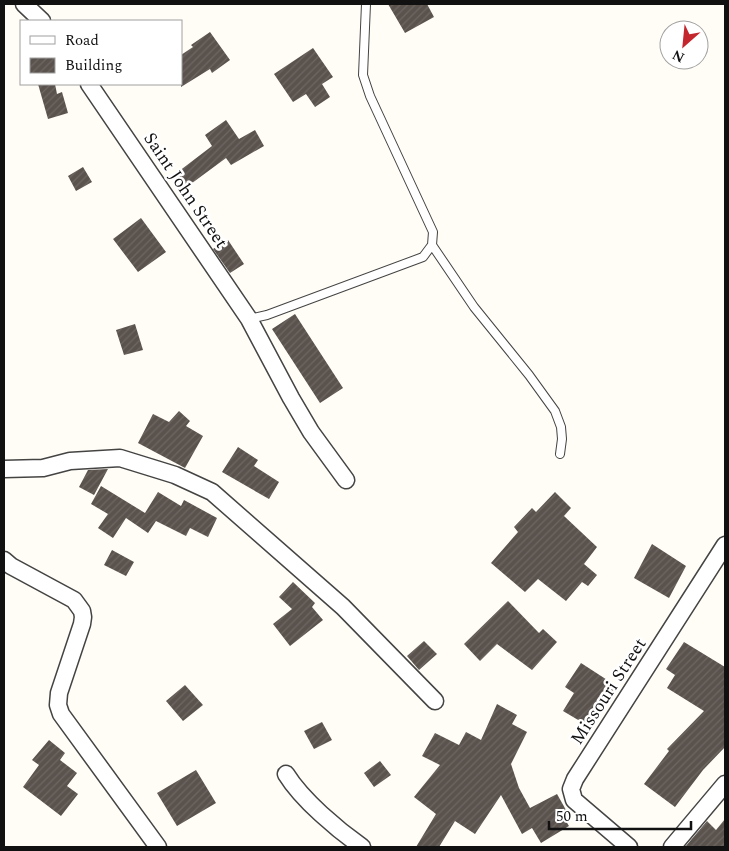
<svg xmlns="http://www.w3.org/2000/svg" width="729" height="851" viewBox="0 0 729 851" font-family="Spectral,serif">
<defs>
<pattern id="building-hatch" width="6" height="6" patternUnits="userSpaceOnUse" patternTransform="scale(1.25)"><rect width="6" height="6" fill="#5a524d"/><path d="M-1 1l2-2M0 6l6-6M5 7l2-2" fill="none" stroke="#6d6662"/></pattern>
</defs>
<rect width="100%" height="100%" fill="#fffdf5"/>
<!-- building -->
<path fill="url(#building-hatch)" d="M 388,4 L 427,4 L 434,17 L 405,33 Z
M 210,32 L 230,60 L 212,73 L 210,69 L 181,87 L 181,55 L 193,47 L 191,45 Z
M 313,48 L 333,77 L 322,84 L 330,97 L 315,107 L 306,94 L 293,102 L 274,74 Z
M 38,84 L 55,84 L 57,94 L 62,92 L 68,113 L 48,119 Z
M 226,120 L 239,139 L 255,130 L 264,146 L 231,165 L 226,158 L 184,189 L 174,175 L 212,146 L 205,135 Z
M 83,167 L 92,182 L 76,191 L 68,176 Z
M 141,218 L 166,252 L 138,272 L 113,239 Z
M 228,240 L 244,264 L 230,273 L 213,249 Z
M 295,314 L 343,388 L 320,403 L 272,329 Z
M 135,324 L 143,350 L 124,355 L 116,330 Z
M 179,411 L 190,421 L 186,426 L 203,436 L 185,468 L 138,443 L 153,414 L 169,422 Z
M 238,447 L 258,460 L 254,466 L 279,482 L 269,499 L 222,472 Z
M 108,469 L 94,495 L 79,487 L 88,470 Z
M 101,486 L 145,513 L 158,492 L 181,506 L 184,500 L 217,518 L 208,537 L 190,528 L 186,536 L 156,521 L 148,533 L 126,518 L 113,538 L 98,528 L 108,514 L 91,504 Z
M 555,492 L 571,508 L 564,516 L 597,547 L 584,564 L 597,575 L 588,586 L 582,582 L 566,601 L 538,579 L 525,592 L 491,563 L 518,532 L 514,527 L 532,508 L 536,512 Z
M 652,544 L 686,566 L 669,598 L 634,578 Z
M 112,550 L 134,562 L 126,576 L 104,565 Z
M 293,582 L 315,603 L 312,607 L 323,620 L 290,646 L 273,624 L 292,609 L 279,597 Z
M 508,601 L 539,633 L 543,629 L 557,642 L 532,670 L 497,644 L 480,661 L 464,644 Z
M 424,641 L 437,654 L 419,670 L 407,656 Z
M 684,642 L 725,667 L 725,747 L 703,770 L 675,807 L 644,784 L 669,751 L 667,749 L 704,711 L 667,688 L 675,675 L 666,669 Z
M 581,663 L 618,687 L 602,711 L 601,710 L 590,727 L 563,711 L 574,693 L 565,687 Z
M 185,685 L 203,705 L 183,721 L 166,701 Z
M 497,704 L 517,715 L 512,724 L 527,732 L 511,764 L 519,788 L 530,808 L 557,794 L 566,810 L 561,813 L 569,826 L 541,843 L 532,828 L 522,834 L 501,795 L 475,834 L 455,821 L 439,847 L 416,847 L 436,814 L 414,797 L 440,765 L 422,756 L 435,733 L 459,745 L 466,732 L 481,740 Z
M 322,722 L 332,740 L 314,749 L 304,731 Z
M 49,740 L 65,753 L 60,760 L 77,773 L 67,786 L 78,794 L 61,816 L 23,787 L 39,765 L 32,760 Z
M 380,761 L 391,775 L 374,787 L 364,773 Z
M 196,770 L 216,803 L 177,826 L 157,793 Z
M 725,819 L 725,847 L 685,847 L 707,821 L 716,830 Z"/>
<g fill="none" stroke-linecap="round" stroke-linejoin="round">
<!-- service casing -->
<g stroke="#444" stroke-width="10">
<path id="service" d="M 432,245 L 474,307 L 529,375 L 555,411 L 561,427 L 562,439 L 560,454
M 249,319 L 267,315 L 423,257 L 432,245 L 433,232 L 370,96 L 363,75 L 366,4"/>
</g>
<!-- minor casing -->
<g stroke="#444" stroke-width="19">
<path id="minor" d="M 24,4 L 42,21
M 89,84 L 249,319 L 291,398 L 311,432 L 346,480
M 4,469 L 43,468 L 70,461 L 120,458 L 175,475 L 212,492 L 343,607 L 435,701
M 4,560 L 11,566 L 74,600 L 82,611 L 83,617 L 82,624 L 59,693 L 58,705 L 61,714 L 158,847
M 286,774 C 302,800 338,830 362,847
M 629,847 L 574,800 L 571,789 L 575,779 L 725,545
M 672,847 L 725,784"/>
</g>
<!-- service -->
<use href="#service" stroke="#fff" stroke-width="8"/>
<!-- minor -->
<use href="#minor" stroke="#fff" stroke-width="16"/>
</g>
<g text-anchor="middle" stroke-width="5" stroke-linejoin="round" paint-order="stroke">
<!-- street labels -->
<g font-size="18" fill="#111" stroke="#fff">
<text transform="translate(186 190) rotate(56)" y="6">Saint John Street</text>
<text transform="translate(608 691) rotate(-57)" y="6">Missouri Street</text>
</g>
</g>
<!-- border -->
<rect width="729" height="851" fill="none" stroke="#111111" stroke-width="10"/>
<!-- legend -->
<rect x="20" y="20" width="162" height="65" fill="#ffffff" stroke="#a0a0a0"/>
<rect x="30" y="36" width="25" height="8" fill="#ffffff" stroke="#a0a0a0"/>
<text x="65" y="45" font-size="15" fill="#111111">Road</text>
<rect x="30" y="58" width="25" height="15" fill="url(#building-hatch)" stroke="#a0a0a0"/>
<text x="65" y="70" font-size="15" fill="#111111">Building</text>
<!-- north arrow -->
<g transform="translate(684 45) rotate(207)"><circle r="24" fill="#ffffff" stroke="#a0a0a0"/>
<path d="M0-4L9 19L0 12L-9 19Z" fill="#c4262e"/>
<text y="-8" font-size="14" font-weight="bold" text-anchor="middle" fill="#111111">N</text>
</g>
<!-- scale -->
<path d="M549 821v8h142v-8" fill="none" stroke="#111111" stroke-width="2.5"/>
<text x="556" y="821" font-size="15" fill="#111111" stroke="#ffffff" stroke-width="4" paint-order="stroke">50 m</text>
</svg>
